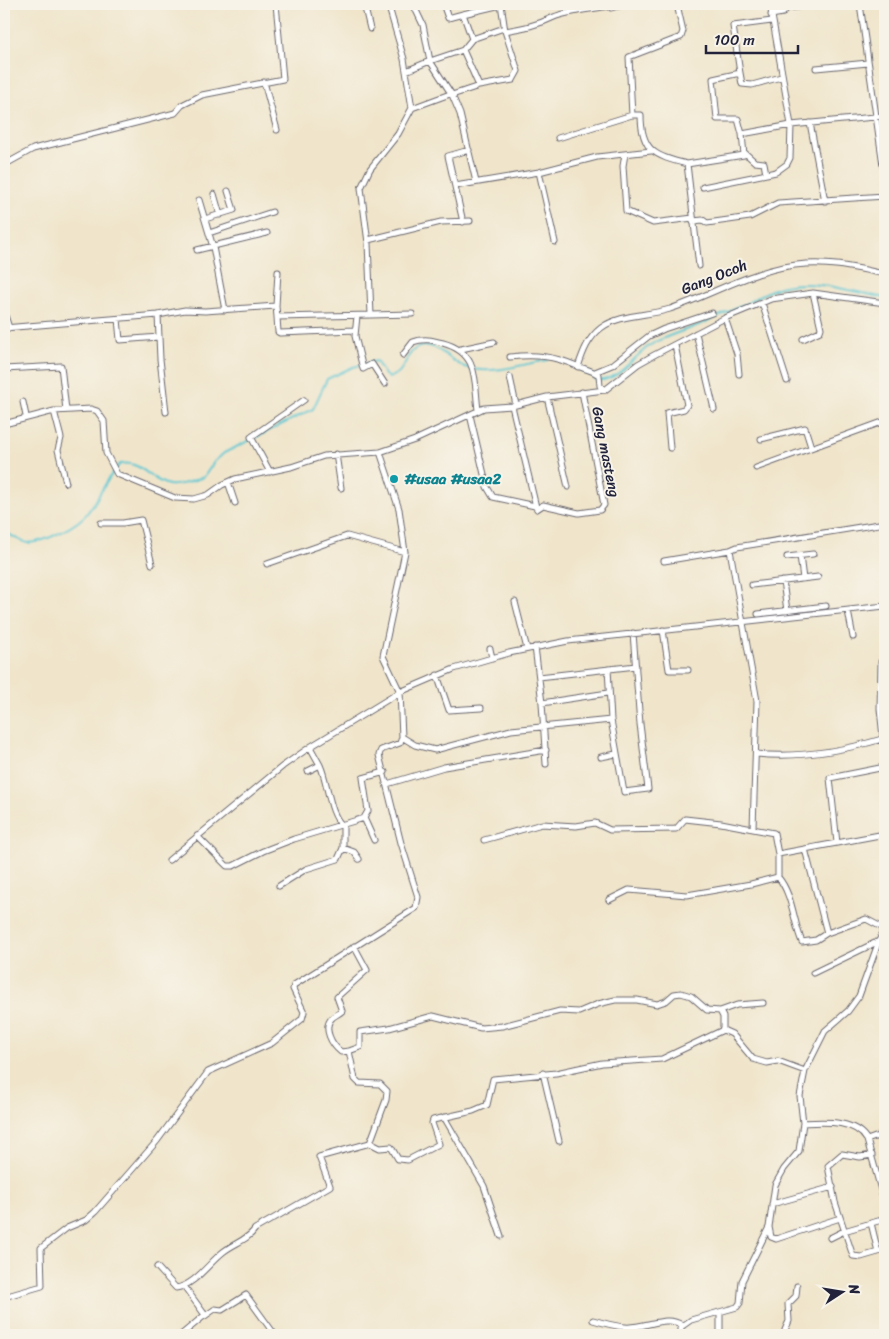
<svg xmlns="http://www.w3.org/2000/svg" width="889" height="1339" viewBox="0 0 889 1339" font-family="Sriracha,sans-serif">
<rect width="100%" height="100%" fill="#f7f3e8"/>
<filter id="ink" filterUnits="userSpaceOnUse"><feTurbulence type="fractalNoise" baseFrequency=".02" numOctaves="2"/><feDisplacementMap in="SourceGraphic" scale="10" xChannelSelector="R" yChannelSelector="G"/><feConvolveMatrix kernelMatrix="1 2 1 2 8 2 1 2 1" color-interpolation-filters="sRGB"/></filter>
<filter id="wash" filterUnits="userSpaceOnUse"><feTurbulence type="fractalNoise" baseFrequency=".0096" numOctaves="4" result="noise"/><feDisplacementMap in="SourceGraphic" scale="20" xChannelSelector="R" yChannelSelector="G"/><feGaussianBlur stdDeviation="1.12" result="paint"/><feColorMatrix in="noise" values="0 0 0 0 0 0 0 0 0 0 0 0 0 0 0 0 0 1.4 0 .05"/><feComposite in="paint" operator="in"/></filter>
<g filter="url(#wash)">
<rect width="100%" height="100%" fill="#f0e5cb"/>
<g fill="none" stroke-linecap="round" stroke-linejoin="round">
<!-- stream -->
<path stroke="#5bc7d3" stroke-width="2" d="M 583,371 L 594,376 L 596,380 C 618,383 634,355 652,344 C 669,334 689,330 708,321 C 719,316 731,311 743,305 C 755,299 766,291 780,287 C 814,278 852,292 885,298
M 4,531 C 11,535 20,542 28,543 C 44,543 79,525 88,512 C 100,496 106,479 120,464 C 142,460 149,481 169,485 C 179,487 194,480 204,477 L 214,462 L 224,453 L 313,409 L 327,379 L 353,367 L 376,361 L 385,375 L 389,378 C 392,376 397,374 399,372 C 408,362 408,347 425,346 C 439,344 451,363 465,367 C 492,376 521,364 548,360"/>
</g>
</g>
<g filter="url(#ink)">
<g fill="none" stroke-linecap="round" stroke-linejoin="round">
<!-- street casing -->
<g stroke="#6a666d" stroke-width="7">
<path id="street" d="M 364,4 L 370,29
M 413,4 L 423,25 L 430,61 L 463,50 L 472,39 L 463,14 L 448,18 L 443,4
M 860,4 L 885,179
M 618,6 L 629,4
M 415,7 L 424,4
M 463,14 L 501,5
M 771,15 L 783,13 L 787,8 L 821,4
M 505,31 C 523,28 538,25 554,17 C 568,11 593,9 609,6 L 611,8 L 618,6 L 618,4
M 472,39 L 504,28
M 463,50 L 479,86
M 816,68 L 868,63
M 406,71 L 430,61 L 452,95 L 479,86 L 513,80 L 518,71 L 505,31 L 501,4
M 740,73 L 733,26 L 772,21
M 264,82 L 277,130
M 452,95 L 460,114 L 476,182
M 412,108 L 450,94
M 632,115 L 629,57 L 681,37 L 683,31 L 678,9
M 810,123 L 825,201
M 742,134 L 738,119 L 717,119 L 713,79 L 740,73 L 742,84 L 752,85 L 781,77
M 558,138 L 632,115 L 641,115 C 641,151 655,156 687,164
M 745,153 L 755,162 L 764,163 L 766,174
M 625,154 L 623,166 L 626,211 L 653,223 L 693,218
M 4,165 L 33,149 L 175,113 L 182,105 L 202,95 L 283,79 L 276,4
M 539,172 L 555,242
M 455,186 L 539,172 L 597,157 L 651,151
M 703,187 L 776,172 L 787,164 L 790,158 L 791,125 L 770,4
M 214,194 L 220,215
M 199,200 L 213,247 L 225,310
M 205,219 L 234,210 L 228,191
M 693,221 L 703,220 L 707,223 L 750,217 L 778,203 L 885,196
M 463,222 L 448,156 L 469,150
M 209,233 L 272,212
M 368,240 L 441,222 L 470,221
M 197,250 L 267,233
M 699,266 L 687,164 L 744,155 L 742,134 L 791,125 L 885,116
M 762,303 L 787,381
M 276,306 L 278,272
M 4,312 L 9,328
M 158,315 L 160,359 L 166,412
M 371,315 L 412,314
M 357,316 L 355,336 L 363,369 L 372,364 L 385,384
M 277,317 L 278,332 L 280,333 L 355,330
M 725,318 L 737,354 L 739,374
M 118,319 L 120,340 L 159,337
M 4,328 L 158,315 L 185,310 L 205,311 L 276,306 L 277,317 L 371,315 L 368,243 L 361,188 L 370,169 L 398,134 L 412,108 L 404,59 L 388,4
M 696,333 L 714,409
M 803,339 L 820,331 L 821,328 L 813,293
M 461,349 L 494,342
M 403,355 L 413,342 C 424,338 432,340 443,343 C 479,353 474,379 478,410
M 510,357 C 535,354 554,356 577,366 C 585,369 592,370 599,375 L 600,386 L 605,390
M 578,367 C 583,352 588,338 601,328 C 620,314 648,316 670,309 C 716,293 757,267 806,264 C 833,262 859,269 885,274
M 4,369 L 61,366 L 66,410
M 595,372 L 612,365 L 649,336 L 664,329 L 712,313
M 510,377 L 516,405
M 547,397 L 568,487
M 23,402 L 26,416
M 512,406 L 536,507
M 54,411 L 61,438 L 58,450 L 66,483
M 470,415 L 487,487 L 493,497 L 535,506 L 537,509 L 543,505 L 579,513 L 600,510 L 604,505 L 582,392
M 4,424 L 54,411 L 91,409 L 97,411 L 104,421 L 106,453 L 117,474 L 175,498 L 194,499 L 208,495 L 222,485 L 235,479 L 291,467 L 324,456 L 380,452 L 415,440 L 484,408 L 512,406 L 547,397 L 605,390 L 638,364 L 654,355 L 725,318 L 771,299 L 813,293 L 885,303
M 761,439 L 805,428 L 811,447
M 670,448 L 667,413 L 684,409 L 687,405 L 675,345
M 336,454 L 341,488
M 756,468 L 885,421
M 270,472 L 251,437 L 304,400
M 228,482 L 235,503
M 101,523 L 123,523 L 141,520 L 152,564
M 800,556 L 803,579
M 787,557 L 813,554
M 664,561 L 730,550
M 267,564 L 347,536 L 405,552
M 783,581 L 787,611
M 752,585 L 818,577
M 515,602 L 527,649
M 848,611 L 853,637
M 758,614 L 826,606
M 663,630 L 669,670 L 688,670
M 535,647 L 542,703 L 546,764
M 490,649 L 492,658
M 885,662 L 881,662 L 880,709 L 885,756
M 608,669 L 611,720 L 624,792 L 648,789 L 640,724 L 633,633
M 437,675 L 449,710 L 481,708
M 539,677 L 636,666
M 542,703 L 608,693
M 402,737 L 415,745 L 435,750 L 511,730 L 611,720
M 310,747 L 320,765
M 756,754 C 797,758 842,751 882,739
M 601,757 L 616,754
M 387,784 L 444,767 L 546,750
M 364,818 L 374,840
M 753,829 L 757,701 L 730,550 L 737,547 L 885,523
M 197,836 L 227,866 L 233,866 L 263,851 L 294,839 L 364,818 L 368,811 L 363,778 L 385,772
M 484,840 L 542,824 L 576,826 L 595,823 L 610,830 L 676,829 L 685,819 L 721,823 L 774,833 L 778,854 L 885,834
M 837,843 L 830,778 L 885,767
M 343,848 L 354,852 L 359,859
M 805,849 L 827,933 L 866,919 L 885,929
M 169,860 L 283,766 L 310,747 L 400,692 L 454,669 L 509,653 L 568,641 L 885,606
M 778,877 C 793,895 793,921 802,942 L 816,940 L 827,933
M 279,886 L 306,869 L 338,859 L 343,848 L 343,826 C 329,815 328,782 320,765 L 308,771
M 609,900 L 629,890 L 687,895 L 751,884 L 778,877 L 778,854
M 813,973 L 879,941
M 720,1011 L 723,1017 L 723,1030
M 349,1051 L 341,1052 C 332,1045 322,1028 332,1018 C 335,1015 339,1014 342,1011 L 337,997 L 367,970 L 354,946
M 543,1073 L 559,1141
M 444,1117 L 484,1186 L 501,1236
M 803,1123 C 824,1122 855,1119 867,1140 L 885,1204
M 867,1140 L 878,1136
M 370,1143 L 380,1148 L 391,1147 L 398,1159 L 408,1160 L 439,1144 L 432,1123 L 433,1120 L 473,1111 L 487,1105 L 493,1079 L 556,1073 L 602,1063 L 662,1059 L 723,1030 L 732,1034 L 753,1059 L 767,1063 L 778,1061 L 805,1071
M 872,1155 L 860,1157 L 842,1154 L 828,1166 L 835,1202 L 853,1256 L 861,1257 L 885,1250
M 772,1204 L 833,1187
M 871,1223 L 878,1252
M 769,1227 L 771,1237 L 776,1239 L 840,1218
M 830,1238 L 844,1231 L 885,1219
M 157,1267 L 176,1288 C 194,1286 209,1263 223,1252 C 234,1243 248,1240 255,1229 L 330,1186 L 319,1157 L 370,1143 L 386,1100 L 387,1091 L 380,1084 L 359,1083 L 355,1079 L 349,1051 L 360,1047 L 360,1032 L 389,1028 L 433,1016 L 481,1028 L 502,1026 L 560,1011 L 579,1012 L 598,1004 L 615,1000 L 637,1000 L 657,1004 L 666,1001 L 674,994 L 681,993 L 691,996 L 707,1010 L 720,1011 L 737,1005 L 763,1003
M 4,1297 L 42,1286 L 41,1248 L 67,1228 L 86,1220 L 95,1212 L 157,1141 L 208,1072 L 272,1043 L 302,1019 L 304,1012 L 293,989 L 294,985 L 416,908 L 418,897 L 401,843 L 379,755 L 381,750 L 400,743 L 402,737 L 400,692 L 383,656 L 405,552 L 399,509 L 380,452
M 720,1313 L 720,1335
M 205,1316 L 215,1309 L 222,1310 L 246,1295 L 275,1335
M 593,1320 C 603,1323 614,1326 625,1327 C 644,1329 666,1314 682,1325
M 181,1335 L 205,1315 L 184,1286
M 681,1335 L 681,1327 L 691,1320 L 737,1307 L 740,1303 L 742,1281 L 769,1227 L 775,1185 L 784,1169 L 799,1151 L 803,1123 L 800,1096 L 805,1071 L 825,1031 L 848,1011 L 859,996 L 879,941 L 885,928
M 712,1335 L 720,1334
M 787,1335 L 785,1330 L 789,1321 L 788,1304 L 796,1296 L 797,1286"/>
</g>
<!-- street -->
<use href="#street" stroke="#fff" stroke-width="5"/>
</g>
</g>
<!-- markers -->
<circle fill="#0f9aa8" stroke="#f7f3e8" stroke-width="2" cx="394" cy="479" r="5"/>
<g text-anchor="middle" stroke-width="4" stroke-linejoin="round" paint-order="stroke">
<!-- street labels -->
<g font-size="15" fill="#22223b" stroke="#f7f3e8">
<text transform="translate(714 277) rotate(-22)" y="5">Gang Ocoh</text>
<text transform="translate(606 452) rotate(79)" y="5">Gang masteng</text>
</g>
<!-- culture labels -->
<g font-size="15" font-weight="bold" fill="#0d838f" stroke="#f7f3e8" text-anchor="start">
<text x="404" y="484">#usaa #usaa2</text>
</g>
</g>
<!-- margin -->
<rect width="889" height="1339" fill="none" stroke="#f7f3e8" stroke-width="20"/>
<!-- north arrow -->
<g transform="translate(842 1292) rotate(78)" stroke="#f7f3e8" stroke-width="4" paint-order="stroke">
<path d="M0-4L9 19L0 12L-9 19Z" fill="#22223b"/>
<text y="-8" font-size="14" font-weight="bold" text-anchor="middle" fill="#22223b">N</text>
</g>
<!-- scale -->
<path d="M706 45v8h92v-8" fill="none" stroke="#22223b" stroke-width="2.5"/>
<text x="714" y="45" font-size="15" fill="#22223b" stroke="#f7f3e8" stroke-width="4" paint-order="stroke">100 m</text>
</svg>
